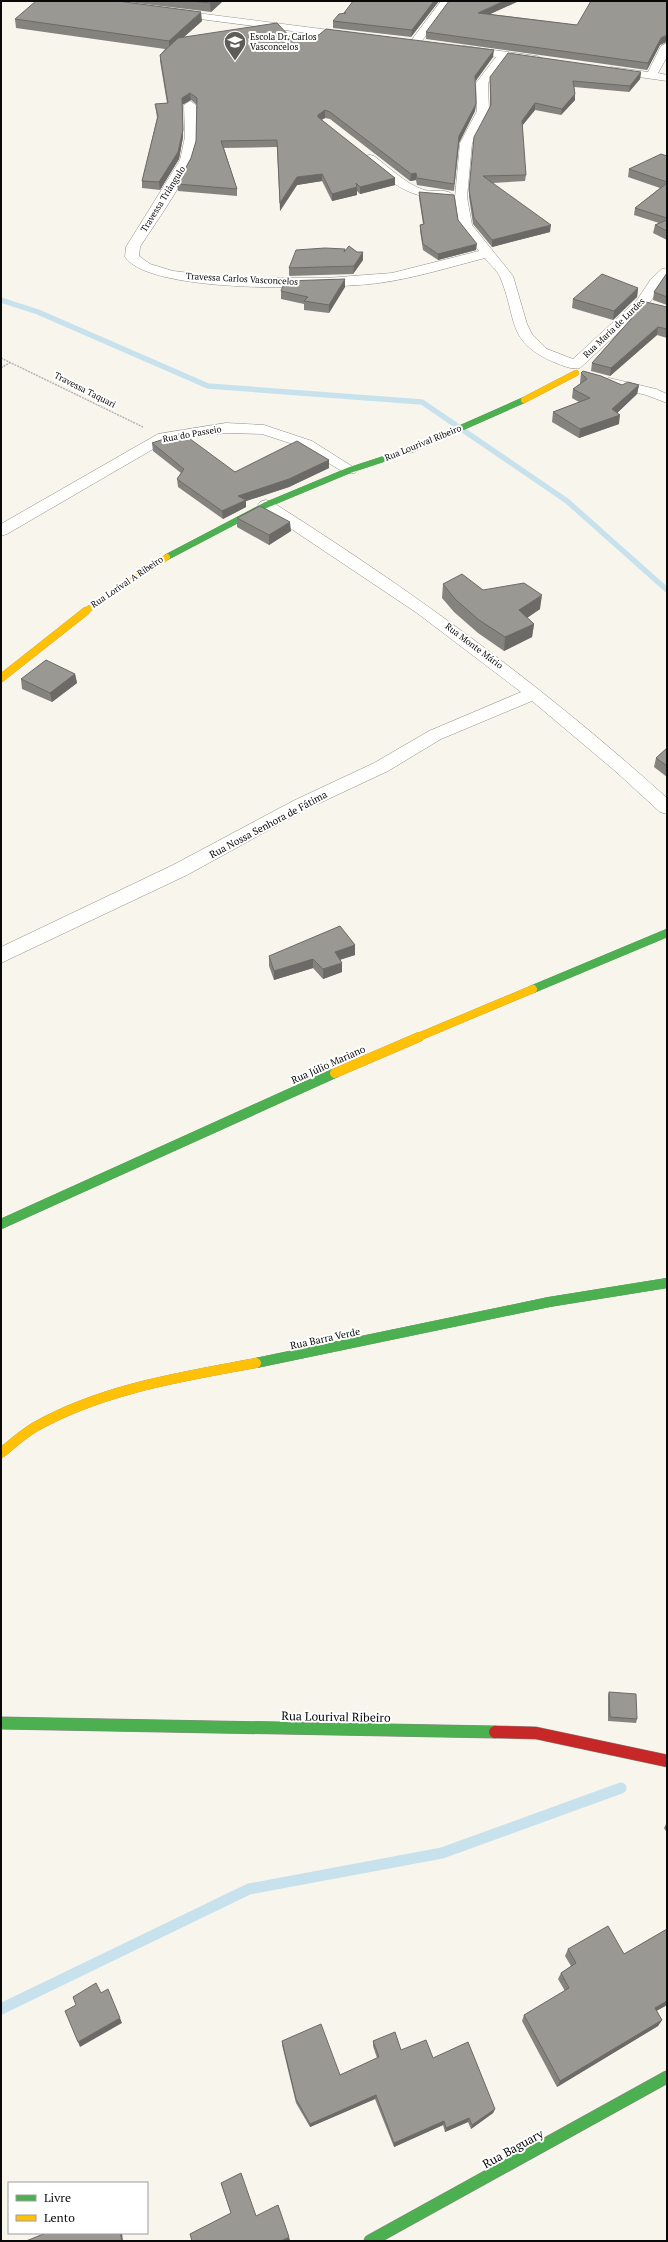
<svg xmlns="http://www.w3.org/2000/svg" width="668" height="2242" viewBox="0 0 668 2242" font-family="'PT Serif',serif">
<rect width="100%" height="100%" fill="#f8f5ed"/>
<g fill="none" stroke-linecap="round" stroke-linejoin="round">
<!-- stream-far1 -->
<path stroke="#c8e2ed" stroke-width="5.5" d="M 1,300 L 38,312 L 208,386 L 422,402 L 567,501 L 667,590"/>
<!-- stream -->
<path stroke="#c8e2ed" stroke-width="11" d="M 1,2009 L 249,1889 L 442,1853 L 621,1788"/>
<!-- street casing -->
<g stroke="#918f8c" stroke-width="1">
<path id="street" d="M 441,1 L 452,1 L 418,46 L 410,46 L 408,44 L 410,42 Z
M 173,10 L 353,33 L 359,36 L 353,39 L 169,15 L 168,13 L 169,11 Z
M 667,43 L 667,57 L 658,73 L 667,75 L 667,81 L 611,73 L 605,70 L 611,67 L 648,72 L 661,46 Z
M 464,46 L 537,56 L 543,59 L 537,62 L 507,58 L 488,83 L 489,111 L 472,143 L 467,197 L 472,225 L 513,276 L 527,324 L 532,334 L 547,349 L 573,359 L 637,300 L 651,279 L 662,269 L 667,268 L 667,279 L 647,306 L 580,368 C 572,370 564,366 556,363 C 505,342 518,319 500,277 C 497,270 489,264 485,258 C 450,267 415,278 379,283 C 334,289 151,295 125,257 L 126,247 L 180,160 L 185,137 L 184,105 L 190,101 L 196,105 C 197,121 198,138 194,154 C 187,180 155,223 140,247 L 139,256 L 150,264 L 173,271 L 207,275 L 247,278 L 326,278 L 392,273 L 479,251 L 459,225 L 455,197 L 460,143 L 477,111 L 476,83 L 496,57 L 460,51 L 458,49 L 460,47 Z
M 370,155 L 374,156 C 390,168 406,184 424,190 C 433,192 449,188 454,196 C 451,201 446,200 440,199 C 405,196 392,182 366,162 L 364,159 L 366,156 Z
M 609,378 L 656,389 L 667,394 L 667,403 L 646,395 L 604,385 L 602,382 Z
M 226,423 L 264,425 L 312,441 L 358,470 L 355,473 L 345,473 L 302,447 L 262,434 L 226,433 L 167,441 L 7,534 L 1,536 L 1,524 L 158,434 Z
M 266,500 L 272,502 C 413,591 543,686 667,798 L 667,814 L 660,812 L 614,770 L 532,701 L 441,739 L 388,771 L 307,809 L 187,875 L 1,963 L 1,947 L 173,865 L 293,801 L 374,763 L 429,731 L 521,692 L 417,613 L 260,508 L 258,505 L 260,502 Z"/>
</g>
<!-- fast-far3 casing -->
<g stroke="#878682" stroke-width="6">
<path id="fast-far3" d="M 167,557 L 266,505 L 350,470 L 411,450 L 524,400"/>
</g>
<!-- fast-far2 casing -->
<g stroke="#878682" stroke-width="8">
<path id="fast-far2" d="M 533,989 L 667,933"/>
</g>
<!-- fast-far1 casing -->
<g stroke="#878682" stroke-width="10">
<path id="fast-far1" d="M 1,1224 L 335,1073
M 256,1363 L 549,1302 L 667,1283"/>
</g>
<!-- fast casing -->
<g stroke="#878682" stroke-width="13">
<path id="fast" d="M 1,1723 L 495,1732
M 370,2241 L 667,2077"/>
</g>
<!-- slow-far2 casing -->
<g stroke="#878682" stroke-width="6">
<path id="slow-far2" d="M 524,400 L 576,373
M 84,612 L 167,557"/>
</g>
<!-- slow-far1 casing -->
<g stroke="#878682" stroke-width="8">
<path id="slow-far1" d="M 1,678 L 86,611
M 416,1038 L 533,989"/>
</g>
<!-- slow casing -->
<g stroke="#878682" stroke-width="10">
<path id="slow" d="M 335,1073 L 419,1037
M 1,1453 C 12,1444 23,1434 35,1427 C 102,1389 181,1377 256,1363"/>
</g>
<!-- jam casing -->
<g stroke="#878682" stroke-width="13">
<path id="jam" d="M 495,1732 L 536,1733 L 667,1761"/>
</g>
<!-- path -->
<path stroke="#b6b5b4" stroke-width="1.5" stroke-dasharray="2 1" stroke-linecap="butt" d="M 1,358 L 143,427
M 1,368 L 11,362"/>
<!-- street -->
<use href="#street" fill="#fefefc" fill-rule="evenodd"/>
<!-- fast-far3 -->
<use href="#fast-far3" stroke="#4caf50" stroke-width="6"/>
<!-- fast-far2 -->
<use href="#fast-far2" stroke="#4caf50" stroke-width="8"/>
<!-- fast-far1 -->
<use href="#fast-far1" stroke="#4caf50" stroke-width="10"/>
<!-- fast -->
<use href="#fast" stroke="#4caf50" stroke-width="12"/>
<!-- slow-far2 -->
<use href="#slow-far2" stroke="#ffc107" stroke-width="6"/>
<!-- slow-far1 -->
<use href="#slow-far1" stroke="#ffc107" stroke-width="8"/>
<!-- slow -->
<use href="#slow" stroke="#ffc107" stroke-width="10"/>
<!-- jam -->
<use href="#jam" stroke="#c62828" stroke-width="12"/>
</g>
<!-- wall -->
<path fill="#84837e" d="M 120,1 L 223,1 L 211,12 Z
M 353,1 L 439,1 L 411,37 L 333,28 L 333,21 L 344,14 Z
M 519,1 L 490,14 L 577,25 L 667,1 L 667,42 L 666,42 L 660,45 L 647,70 L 426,39 L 426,32 Z
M 15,19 L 202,21 L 184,37 L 294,41 L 493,57 L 475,82 L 476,104 L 475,111 L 459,143 L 454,191 L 417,185 L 416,180 L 410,181 L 330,119 L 325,118 L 321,120 L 395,178 L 395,185 L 360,194 L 357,191 L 357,195 L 332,201 L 322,181 L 297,185 L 280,211 L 277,147 L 224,148 L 237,189 L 237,196 L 178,191 L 177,184 L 191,158 L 196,141 L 197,105 L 191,100 L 182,105 L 183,137 L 179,159 L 160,190 L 142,188 L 142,181 L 157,118 L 155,104 L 167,103 L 160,61 L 160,55 L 165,49 L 16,28 Z
M 641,72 L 640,79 L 629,92 L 574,87 L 575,94 L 575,100 L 561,115 L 535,110 L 522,126 L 526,175 L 525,181 L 492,183 L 550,232 L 492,247 L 473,224 L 469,197 L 469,190 L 490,106 L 490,77 Z
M 667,156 L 667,240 L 653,233 L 655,225 L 659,223 L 634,215 L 635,208 L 660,188 L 628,177 L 629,169 Z
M 419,192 L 458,220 L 476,250 L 438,260 L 423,250 L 420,231 L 420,225 L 423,224 L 419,198 Z
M 345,251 L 357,252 L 363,252 L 363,260 L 353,274 L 289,276 L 289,268 Z
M 667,273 L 667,305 L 653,300 L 654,292 Z
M 345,287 L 329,313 L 304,310 L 304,304 L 281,299 L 281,291 Z
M 638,288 L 637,297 L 613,320 L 572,308 L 573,299 Z
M 667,307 L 667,338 L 657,335 L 610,376 L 591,371 L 592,363 L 629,321 L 630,317 Z
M 581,373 L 622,385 L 639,385 L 637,394 L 617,413 L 619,424 L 579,438 L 552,422 L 553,412 L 579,402 L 572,398 L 573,389 L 581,383 L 580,383 Z
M 152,443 L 235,472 L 329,468 L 289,487 L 246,501 L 246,507 L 223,519 L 178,487 L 177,479 L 181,473 L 153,451 Z
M 237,518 L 291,531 L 269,545 L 237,527 Z
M 443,584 L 483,590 L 540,609 L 527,618 L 534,624 L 532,637 L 504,651 L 478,633 L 454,612 L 442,598 Z
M 75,674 L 77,683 L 52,702 L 22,689 L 21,679 Z
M 667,748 L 667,777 L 654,767 L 656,758 Z
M 355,945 L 355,955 L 340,960 L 342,972 L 323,979 L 313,968 L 274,980 L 269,966 L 269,956 Z
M 609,1692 L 637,1719 L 636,1723 L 608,1721 L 608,1695 Z
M 667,1822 L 667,1833 L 664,1828 Z
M 667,1929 L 667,2005 L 656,2011 L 662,2020 L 658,2026 L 557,2087 L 522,2021 L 524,2015 L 565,1991 L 558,1979 L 561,1973 L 571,1966 L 565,1956 L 568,1949 L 624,1954 Z
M 282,2041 L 340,2075 L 377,2058 L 373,2046 L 373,2041 L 401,2050 L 433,2058 L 495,2109 L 493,2113 L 471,2129 L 468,2122 L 445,2132 L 443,2125 L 394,2147 L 375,2099 L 310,2127 L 296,2103 L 282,2045 Z"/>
<!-- shaded-wall -->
<path fill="#6c6a67" d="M 213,1 L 223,1 L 211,12 L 210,3 Z
M 434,1 L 439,1 L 411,37 L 412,30 Z
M 504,1 L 519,1 L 477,20 L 478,13 Z
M 201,12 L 202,21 L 169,50 L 169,41 Z
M 667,35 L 666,42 L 660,45 L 647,70 L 648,63 L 661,38 Z
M 494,50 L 493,57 L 474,83 L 475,76 Z
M 641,72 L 640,79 L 629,92 L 630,86 Z
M 190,93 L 191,100 L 182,105 L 183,137 L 179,159 L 160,190 L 159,182 L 182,98 Z
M 575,94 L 575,100 L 561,115 L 562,109 Z
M 535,103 L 535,110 L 521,127 L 522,121 Z
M 476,104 L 475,111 L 459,143 L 454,191 L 459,136 Z
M 325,110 L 325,118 L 318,122 L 318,115 Z
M 416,173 L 416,180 L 410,181 L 411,174 Z
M 322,174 L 322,181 L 297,185 L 280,211 L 280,203 L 297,177 Z
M 395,178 L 395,185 L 360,194 L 360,187 Z
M 357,187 L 357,195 L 332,201 L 332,194 Z
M 551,225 L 550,232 L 492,247 L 492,240 Z
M 477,244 L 476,250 L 438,260 L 438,254 Z
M 363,252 L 363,260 L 353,274 L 354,266 Z
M 345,279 L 345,287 L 329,313 L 329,305 Z
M 638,288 L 637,297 L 613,320 L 614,311 Z
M 658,327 L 657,335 L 610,376 L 611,368 Z
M 639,385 L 637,394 L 613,417 L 620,415 L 619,424 L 579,438 L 580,429 L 612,409 Z
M 329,460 L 329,468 L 289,487 L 246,501 L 246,507 L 223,519 L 222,511 L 238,496 Z
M 290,522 L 291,531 L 269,545 L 269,535 Z
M 542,595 L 540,609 L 518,624 L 519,610 Z
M 534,624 L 532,637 L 504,651 L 505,637 Z
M 75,674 L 77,683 L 52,702 L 50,693 Z
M 355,945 L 355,955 L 335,961 L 335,952 Z
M 313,959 L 313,968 L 274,980 L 274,971 Z
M 342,963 L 342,972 L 323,979 L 323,969 Z
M 667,2001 L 667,2005 L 651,2014 L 655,2008 Z
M 120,2018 L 122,2023 L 80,2047 L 78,2042 Z
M 662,2020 L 658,2026 L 557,2087 L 560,2081 Z
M 376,2095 L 375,2099 L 310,2127 L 310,2124 Z
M 495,2109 L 493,2113 L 471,2129 L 472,2125 Z
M 469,2118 L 468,2122 L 445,2132 L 446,2128 Z
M 444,2121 L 443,2125 L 394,2147 L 394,2143 Z
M 120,2233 L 122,2233 L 123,2241 L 122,2241 Z
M 289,2237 L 290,2240 L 288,2241 L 281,2241 Z"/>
<!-- building -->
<path fill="#9a9893" stroke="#6c6a67" d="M 36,1 L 117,1 L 201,12 L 169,41 L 15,19 Z
M 191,1 L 213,1 L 210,3 Z
M 353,1 L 434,1 L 412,30 L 333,21 L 339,14 L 346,13 L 344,13 Z
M 449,1 L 504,1 L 478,13 L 577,25 L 591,1 L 667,1 L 667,35 L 661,38 L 648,63 L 426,32 Z
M 277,23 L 294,41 L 315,38 L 326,29 L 494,50 L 475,76 L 476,104 L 459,136 L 454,184 L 417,178 L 416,173 L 411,174 L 330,112 L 325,110 L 318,115 L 318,117 L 395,178 L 360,187 L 356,183 L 357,187 L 332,194 L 322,174 L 297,177 L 280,203 L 277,140 L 221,141 L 237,189 L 177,184 L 191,158 L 196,141 L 197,98 L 190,93 L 182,98 L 183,130 L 178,152 L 159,182 L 142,181 L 158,116 L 155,104 L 168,103 L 160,55 L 178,38 Z
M 508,53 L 641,72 L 630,86 L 573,81 L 575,94 L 562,109 L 535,103 L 522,121 L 526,175 L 483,176 L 551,225 L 492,240 L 474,218 L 469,190 L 474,137 L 491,105 L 490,77 Z
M 661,154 L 667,156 L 667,182 L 629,169 Z
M 667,183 L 667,218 L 635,208 Z
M 419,192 L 454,195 L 458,220 L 477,244 L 438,254 L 423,244 L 420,225 L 424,224 Z
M 667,220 L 667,231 L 655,225 Z
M 349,246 L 357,252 L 363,252 L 354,266 L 289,268 L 296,250 L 325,248 L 345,249 L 344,252 Z
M 667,273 L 667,297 L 654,292 Z
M 602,274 L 638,288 L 614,311 L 573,299 Z
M 345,279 L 329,305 L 304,301 L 308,297 L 281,291 L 285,281 Z
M 646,302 L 667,307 L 667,329 L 658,327 L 611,368 L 592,363 L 632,318 L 630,317 Z
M 583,371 L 601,376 L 622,385 L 628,382 L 639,385 L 612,409 L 620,415 L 580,429 L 553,412 L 590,398 L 573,389 L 587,379 L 581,373 Z
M 182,433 L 235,472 L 297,441 L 329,460 L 289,479 L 238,496 L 246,500 L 222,511 L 177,479 L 184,469 L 152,443 Z
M 260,506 L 290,522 L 269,535 L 237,518 Z
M 462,574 L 483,590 L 524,583 L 542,595 L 519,610 L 534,624 L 505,637 L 479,620 L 455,599 L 443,584 Z
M 46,660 L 75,674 L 50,693 L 21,679 Z
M 667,748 L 667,766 L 656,758 Z
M 340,926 L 355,945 L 335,952 L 342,963 L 323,969 L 313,959 L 274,971 L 269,956 Z
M 609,1692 L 636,1694 L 637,1719 L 610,1717 Z
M 608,1926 L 624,1954 L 667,1929 L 667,2001 L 655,2008 L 662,2020 L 560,2081 L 524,2015 L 569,1988 L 561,1973 L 576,1963 L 568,1949 Z
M 96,1983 L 101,1993 L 108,1989 L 120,2018 L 78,2042 L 65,2011 L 76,2005 L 73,1997 Z
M 321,2024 L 340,2075 L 379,2057 L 373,2041 L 395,2032 L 401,2050 L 426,2040 L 433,2058 L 468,2042 L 495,2109 L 472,2125 L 469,2118 L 446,2128 L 444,2121 L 394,2143 L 376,2095 L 310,2124 L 296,2099 L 282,2041 Z
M 241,2173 L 256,2216 L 278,2205 L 289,2237 L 281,2241 L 192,2241 L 190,2234 L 231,2213 L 221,2183 Z
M 46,2233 L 120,2233 L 122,2241 L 26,2241 Z"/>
<!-- icons -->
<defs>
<g id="school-pin" transform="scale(1.15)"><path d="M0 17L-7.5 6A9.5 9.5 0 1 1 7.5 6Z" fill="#5d5c59" stroke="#fff"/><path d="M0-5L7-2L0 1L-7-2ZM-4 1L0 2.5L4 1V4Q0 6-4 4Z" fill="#fff"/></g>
</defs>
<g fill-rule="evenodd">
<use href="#school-pin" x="235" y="42"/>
</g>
<g text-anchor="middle" stroke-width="4" stroke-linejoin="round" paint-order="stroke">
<!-- far-poi labels -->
<g font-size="9" fill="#090909" stroke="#fff" text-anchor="start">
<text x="250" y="40">Escola Dr. Carlos<tspan x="250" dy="10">Vasconcelos</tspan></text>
</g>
<!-- far-street labels -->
<g font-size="9" fill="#090909" stroke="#fff">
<text transform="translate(163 199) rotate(-58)" y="3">Travessa Triângulo</text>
<text transform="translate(242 279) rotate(3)" y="3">Travessa Carlos Vasconcelos</text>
<text transform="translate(614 328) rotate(-44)" y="3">Rua Maria de Lurdes</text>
<text transform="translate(85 390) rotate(27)" y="3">Travessa Taquari</text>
<text transform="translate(192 434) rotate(-10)" y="3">Rua do Passeio</text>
<text transform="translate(423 443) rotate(-22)" y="3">Rua Lourival Ribeiro</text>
<text transform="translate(127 582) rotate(-34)" y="3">Rua Lorival A Ribeiro</text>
<text transform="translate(474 646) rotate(37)" y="3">Rua Monte Mário</text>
</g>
<!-- street labels -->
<g font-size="10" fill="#090909" stroke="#fff">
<text transform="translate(268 824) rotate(-28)" y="4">Rua Nossa Senhora de Fátima</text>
<text transform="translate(328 1064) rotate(-24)" y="4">Rua Júlio Mariano</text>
<text transform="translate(325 1338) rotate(-12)" y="4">Rua Barra Verde</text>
</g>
<!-- near-street labels -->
<g font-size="12" fill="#090909" stroke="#fff">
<text transform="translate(336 1717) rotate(1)" y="4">Rua Lourival Ribeiro</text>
<text transform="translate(513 2149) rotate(-29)" y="4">Rua Baguary</text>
</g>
</g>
<!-- border -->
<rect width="668" height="2242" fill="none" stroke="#090909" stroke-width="4"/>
<!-- legend -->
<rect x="8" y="2182" width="140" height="52" fill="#ffffff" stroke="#9d9d9d"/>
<rect x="16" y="2195" width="20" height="6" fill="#4caf50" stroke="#9d9d9d"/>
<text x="44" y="2202" font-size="12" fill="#090909">Livre</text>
<rect x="16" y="2215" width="20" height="6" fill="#ffc107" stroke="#9d9d9d"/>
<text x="44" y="2222" font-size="12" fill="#090909">Lento</text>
</svg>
